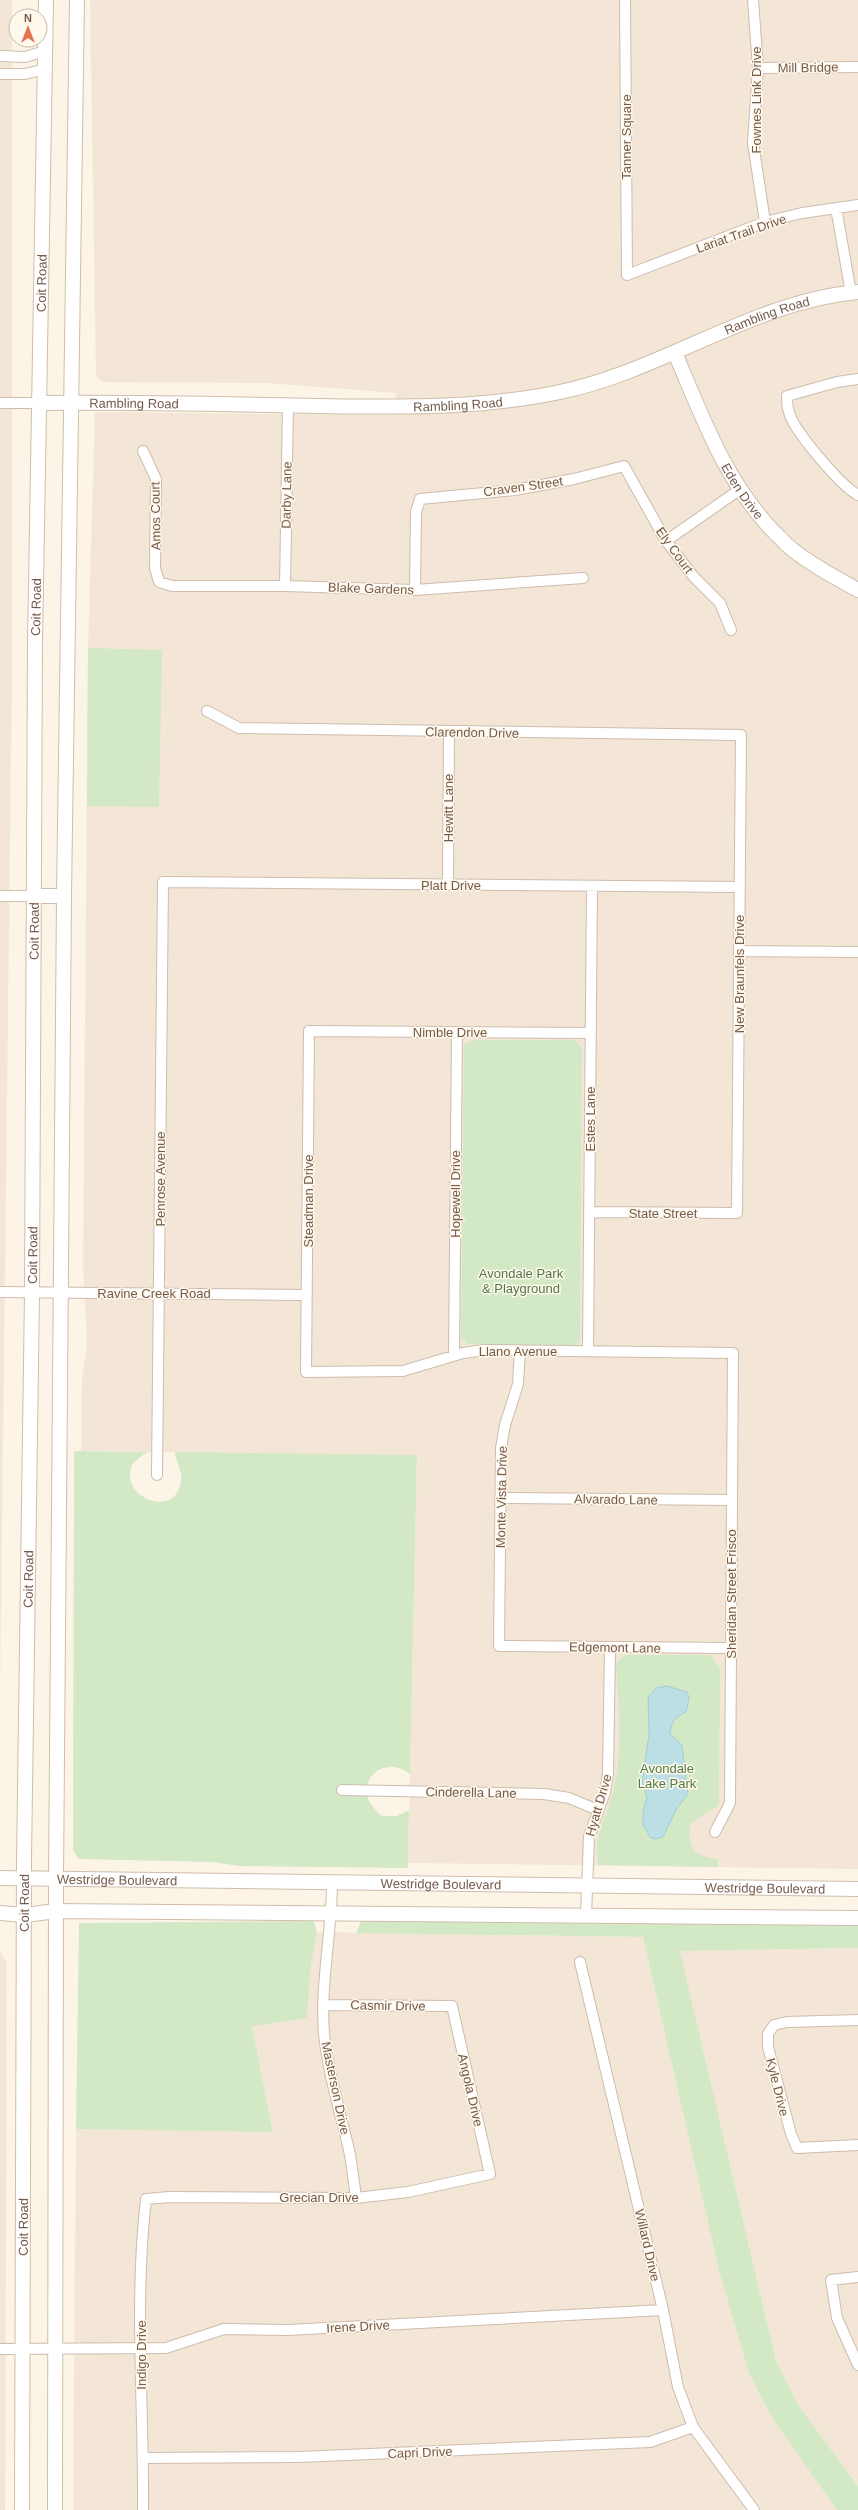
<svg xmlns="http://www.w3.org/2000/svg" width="858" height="2510" viewBox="0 0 858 2510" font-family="Arial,sans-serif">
<rect width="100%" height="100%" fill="#fcf4e7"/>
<!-- residential -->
<path fill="#f3e6d6" d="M 0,0 L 12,0 L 12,672 L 0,1697 Z
M 90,0 L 858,0 L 858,1869 L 408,1863 L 417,1456 L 81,1451 L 82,1379 L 87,1343 L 83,1268 L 88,648 L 95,412 L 388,415 L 397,393 L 266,383 L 103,382 L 96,376 Z
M 317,1932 L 643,1937 L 719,2271 L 749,2373 L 774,2419 L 837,2510 L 73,2510 L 76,2129 L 273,2131 L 252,2026 L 310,1972 Z
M 858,1948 L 858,2486 L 798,2405 L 776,2361 L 680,1951 Z
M 0,1951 L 7,1962 L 5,2510 L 0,2510 Z"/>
<!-- green -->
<path fill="#d3e9c5" d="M 88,648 L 162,650 L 159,807 L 87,806 Z
M 472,1040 L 575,1040 L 582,1048 L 580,1336 L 579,1342 L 574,1345 L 467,1344 L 461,1337 L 464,1045 Z
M 74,1451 L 147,1452 C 143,1455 136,1460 133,1464 C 116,1494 174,1522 181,1482 C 183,1472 176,1462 175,1452 L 417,1455 L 410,1774 C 381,1752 346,1787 382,1816 L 397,1816 L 409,1810 L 408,1868 L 239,1866 L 212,1862 L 78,1859 L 73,1850 Z
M 625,1655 L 711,1655 L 720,1668 L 719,1805 L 691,1823 C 685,1847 695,1857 718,1859 L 718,1867 L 598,1865 C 593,1832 605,1824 612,1795 C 624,1754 618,1705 616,1663 Z
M 362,1919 L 858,1924 L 858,1948 L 680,1951 L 776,2361 L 798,2405 L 858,2486 L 858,2510 L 837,2510 L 773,2419 L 749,2373 L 719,2271 L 643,1937 L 356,1933 Z
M 307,1921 L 314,1922 L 317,1932 L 310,1972 L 307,2018 L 252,2026 L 273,2132 L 76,2129 L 79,1923 Z"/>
<!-- water -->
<path fill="#bcdee5" stroke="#a2cdd7" d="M 667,1686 L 687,1692 L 689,1698 L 686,1712 C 675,1717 671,1722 670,1734 L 682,1745 L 688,1794 L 677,1808 L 663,1837 L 656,1839 L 651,1838 L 643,1825 L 643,1812 L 647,1797 L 642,1782 L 649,1734 L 648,1697 L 656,1688 Z"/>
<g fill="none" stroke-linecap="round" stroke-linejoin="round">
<!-- street casing -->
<g stroke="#cebcad" stroke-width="12">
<path id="street" d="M 625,0 L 627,275 L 765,222 L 802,213 L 858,205
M 753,0 L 758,68 L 753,143 L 765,222
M 0,56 L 25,57 L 45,51
M 758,68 L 858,67
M 0,74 L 25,74 L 45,69
M 836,208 L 851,293
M 858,379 L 837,382 L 787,396 C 787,401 787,407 789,412 C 793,430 841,486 858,495
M 0,403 L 40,403
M 143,451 L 156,479 L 155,568 L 159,582 L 172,586 L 285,586 L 415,590 L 583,578
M 666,541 L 739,490
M 285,586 L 288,405
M 415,590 L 416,512 L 420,499 L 515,490 L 574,479 L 624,466 L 666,541 L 693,576 L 720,603 L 731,630
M 207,711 L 239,728 L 741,735 L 737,1213 L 589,1212
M 448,885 L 449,731
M 0,896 L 33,896
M 739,951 L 858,952
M 591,1033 L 309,1031 L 306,1372 L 403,1371 L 463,1353 L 484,1350 L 733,1353 L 730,1803 L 715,1832
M 0,1292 L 307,1295
M 520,1351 L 518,1384 L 505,1425 L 501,1448 L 499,1646 L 730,1648
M 588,1351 L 592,886
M 454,1355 L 457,1032
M 157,1475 L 163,882 L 740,887
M 500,1498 L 732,1500
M 342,1790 L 544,1794 L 569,1798 L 598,1810
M 332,1882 C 332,1933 320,1983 324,2034 C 328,2073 340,2111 349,2150 C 352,2165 354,2182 356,2198
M 586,1915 L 589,1837 L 605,1792 L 608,1774 L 610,1647
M 580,1962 L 663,2310 L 678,2387 L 693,2427 L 754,2510
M 858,2020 L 787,2022 L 774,2025 L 768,2034 L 768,2047 L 791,2134 L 797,2148 L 858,2145
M 858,2277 L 831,2280 L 837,2318 L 858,2365
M 0,2349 L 166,2348 L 224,2329 L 288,2330 L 663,2310
M 143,2458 L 299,2457 L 650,2442 L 693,2427
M 143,2510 C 144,2406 134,2302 146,2199 L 169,2197 L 356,2198 L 408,2192 L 490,2174 L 452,2006 L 323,2005"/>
</g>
<!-- secondary casing -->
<g stroke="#d0bdab" stroke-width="16">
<g id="secondary">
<path id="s1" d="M 675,353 C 703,418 724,479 773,531 C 780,537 786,545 793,550 C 813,566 836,578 858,590"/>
<path id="s2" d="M 40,403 C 132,402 225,404 317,406 C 399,407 480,409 560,392 C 662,371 754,301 858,292"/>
<path d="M 33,896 L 64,896"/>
<path id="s3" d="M 0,1878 L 858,1889"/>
<path d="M 0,1913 L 25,1915 L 56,1911 L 858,1918"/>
<path id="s4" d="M 22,2510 L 24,1860 L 32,1293 L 35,643 L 46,0"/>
<path d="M 55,2510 L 56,1879 L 64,896 L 77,0"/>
</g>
</g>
<!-- street -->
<use href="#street" stroke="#fff" stroke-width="10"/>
<!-- secondary -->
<use href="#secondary" stroke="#fff" stroke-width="14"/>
</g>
<g text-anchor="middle" stroke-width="3" stroke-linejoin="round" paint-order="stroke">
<!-- street labels -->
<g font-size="13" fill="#755b4c" stroke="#fff8ed">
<text transform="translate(808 67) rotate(-1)" y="5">Mill Bridge</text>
<text transform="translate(756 100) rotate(-90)" y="5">Fownes Link Drive</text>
<text transform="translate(626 137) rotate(-90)" y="5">Tanner Square</text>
<text transform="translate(741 233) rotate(-19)" y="5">Lariat Trail Drive</text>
<text dy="5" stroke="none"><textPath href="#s4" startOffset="2227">Coit Road</textPath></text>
<text dy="5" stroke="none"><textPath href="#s2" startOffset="742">Rambling Road</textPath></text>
<text dy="5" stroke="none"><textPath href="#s2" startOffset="94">Rambling Road</textPath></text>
<text dy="5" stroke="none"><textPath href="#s2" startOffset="418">Rambling Road</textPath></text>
<text transform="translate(523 486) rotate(-8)" y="5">Craven Street</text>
<text dy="5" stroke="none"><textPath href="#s1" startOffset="154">Eden Drive</textPath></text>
<text transform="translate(286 495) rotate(-89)" y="5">Darby Lane</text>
<text transform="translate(155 516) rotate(-91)" y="5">Amos Court</text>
<text transform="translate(675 550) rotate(54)" y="5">Ely Court</text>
<text transform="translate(371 588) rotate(2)" y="5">Blake Gardens</text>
<text dy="5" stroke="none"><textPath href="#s4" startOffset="1903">Coit Road</textPath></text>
<text transform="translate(472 732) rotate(1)" y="5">Clarendon Drive</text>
<text transform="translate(448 808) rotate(-90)" y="5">Hewitt Lane</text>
<text x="451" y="890">Platt Drive</text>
<text dy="5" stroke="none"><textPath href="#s4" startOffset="1579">Coit Road</textPath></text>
<text transform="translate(739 974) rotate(-90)" y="5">New Braunfels Drive</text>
<text x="450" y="1037">Nimble Drive</text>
<text transform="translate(590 1119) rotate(-90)" y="5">Estes Lane</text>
<text transform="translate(160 1179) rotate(-90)" y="5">Penrose Avenue</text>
<text transform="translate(455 1194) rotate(-90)" y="5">Hopewell Drive</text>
<text transform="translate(308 1201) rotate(-90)" y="5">Steadman Drive</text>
<text x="663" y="1218">State Street</text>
<text dy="5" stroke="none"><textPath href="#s4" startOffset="1255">Coit Road</textPath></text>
<text x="154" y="1298">Ravine Creek Road</text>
<text x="518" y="1356">Llano Avenue</text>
<text transform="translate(501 1497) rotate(-89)" y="5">Monte Vista Drive</text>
<text transform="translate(616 1499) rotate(1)" y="5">Alvarado Lane</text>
<text dy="5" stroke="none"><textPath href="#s4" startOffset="931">Coit Road</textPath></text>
<text transform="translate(731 1594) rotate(-90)" y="5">Sheridan Street Frisco</text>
<text transform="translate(615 1647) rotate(1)" y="5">Edgemont Lane</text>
<text transform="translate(471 1792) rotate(1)" y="5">Cinderella Lane</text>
<text transform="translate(598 1805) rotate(-74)" y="5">Hyatt Drive</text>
<text dy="5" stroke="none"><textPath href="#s3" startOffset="117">Westridge Boulevard</textPath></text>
<text dy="5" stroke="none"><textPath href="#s3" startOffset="441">Westridge Boulevard</textPath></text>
<text dy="5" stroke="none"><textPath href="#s3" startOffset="765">Westridge Boulevard</textPath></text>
<text dy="5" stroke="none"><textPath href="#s4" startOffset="607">Coit Road</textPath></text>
<text transform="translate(388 2005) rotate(1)" y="5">Casmir Drive</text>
<text transform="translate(778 2087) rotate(76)" y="5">Kyle Drive</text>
<text transform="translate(336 2088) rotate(78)" y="5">Masterson Drive</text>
<text transform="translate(471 2090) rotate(77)" y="5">Angola Drive</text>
<text x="319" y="2202">Grecian Drive</text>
<text dy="5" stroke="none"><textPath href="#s4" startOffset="283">Coit Road</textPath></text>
<text transform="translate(648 2245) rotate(77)" y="5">Willard Drive</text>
<text transform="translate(358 2326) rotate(-3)" y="5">Irene Drive</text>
<text transform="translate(141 2355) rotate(-90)" y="5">Indigo Drive</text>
<text transform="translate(420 2452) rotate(-2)" y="5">Capri Drive</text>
</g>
<!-- park labels -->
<g font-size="13" fill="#537a44" stroke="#fff8ed">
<text x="521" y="1278">Avondale Park<tspan x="521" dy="15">&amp; Playground</tspan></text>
<text x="667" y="1773">Avondale<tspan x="667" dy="15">Lake Park</tspan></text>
</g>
</g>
<!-- north arrow -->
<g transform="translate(28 28)"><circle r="19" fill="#fff8ed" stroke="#c8b9ad"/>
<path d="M0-3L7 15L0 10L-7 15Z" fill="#e27450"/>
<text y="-6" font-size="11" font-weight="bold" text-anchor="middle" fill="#755b4c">N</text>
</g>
</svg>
